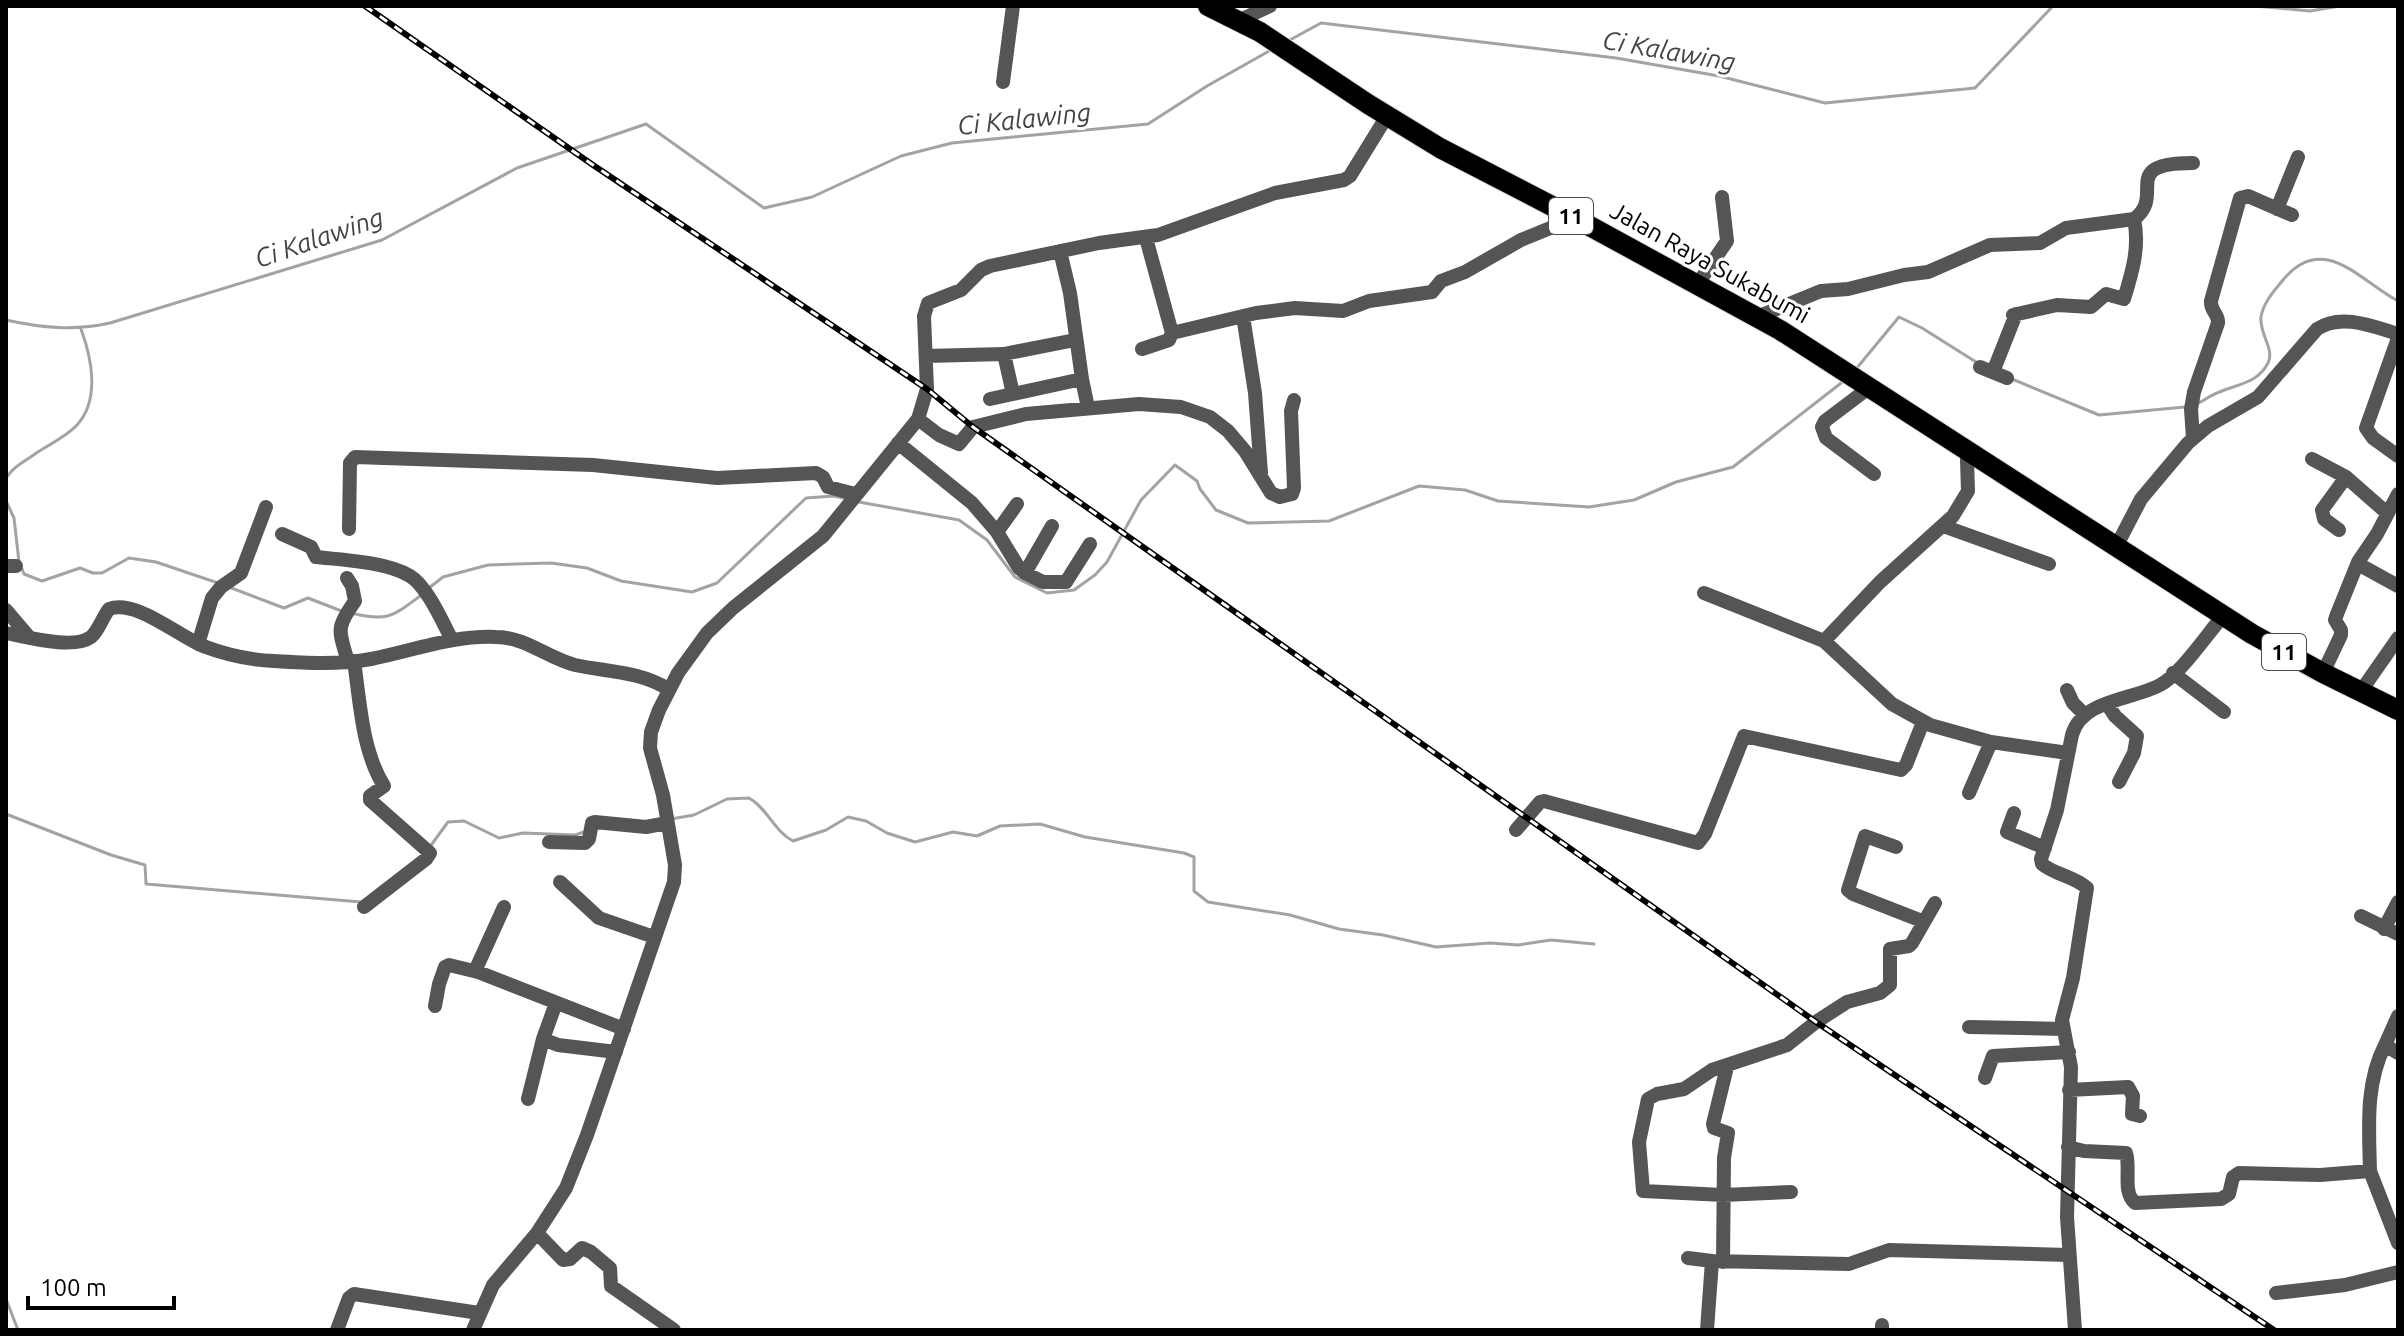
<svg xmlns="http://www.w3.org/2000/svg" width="2404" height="1336" viewBox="0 0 2404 1336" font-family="Ubuntu,sans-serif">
<rect width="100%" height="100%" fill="#fff"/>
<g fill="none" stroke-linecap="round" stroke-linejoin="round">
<!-- stream -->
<path stroke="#a3a3a3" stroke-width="3" d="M 2255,6 L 2310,11 L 2340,6
M 1288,41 L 1321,23 L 1616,58 L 1719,76 L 1825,103 L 1975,88 L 2053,6
M 6,320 C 42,328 74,331 110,323 L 382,240 L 517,168 L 646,124 L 764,208 L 812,197 L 901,156 L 952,143 L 1148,124 L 1207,86 L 1271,50
M 1856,369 L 1899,317 L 1922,328 L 1976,362
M 2012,379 L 2099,415 L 2185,407
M 2196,404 C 2204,401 2209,396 2217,393 C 2237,384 2257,384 2268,363 C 2275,349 2259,334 2261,317 C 2263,303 2274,291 2283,280 C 2323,231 2360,281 2398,301
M 6,478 C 14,466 24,462 35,454 C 48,445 66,437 77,425 C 100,400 92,359 81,329
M 6,501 L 14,518 L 19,562
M 859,502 L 959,520 L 987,540 L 1015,577 L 1047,593 L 1074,590 L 1095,575 L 1107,562 L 1141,500 L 1175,465 L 1197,481 L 1200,489 L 1216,510 L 1248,523 L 1329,521 L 1419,486 L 1465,490 L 1498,501 L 1589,507 L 1634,500 L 1676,482 L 1733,467 L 1845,380
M 22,569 L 24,574 L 42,581 L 80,568 L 93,573 L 102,573 L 129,558 L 156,562 L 218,583
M 229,587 L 284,608 L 308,598 L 344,612
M 429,588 L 443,577 L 488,565 L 551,563 L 587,568 L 621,581 L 692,592 L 717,583 L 806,498 L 833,496 L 848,499
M 351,613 C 386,622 392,617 420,596
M 6,814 L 111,855 L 145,865 L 146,884 L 361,902
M 671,819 L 694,815 L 727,799 L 749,798 C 767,808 774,831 793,841 L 826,830 L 848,817 L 866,821 L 887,833 L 915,842 L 953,832 L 977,836 L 1000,826 L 1040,824 L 1085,837 L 1184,853 L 1194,857 L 1194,891 L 1208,902 L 1290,915 L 1339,929 L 1383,935 L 1436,947 L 1490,943 L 1518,945 L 1551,940 L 1594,944
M 429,848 L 448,822 L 464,821 L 499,838 L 523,833 L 575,835 L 584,832
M 6,1299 L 18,1330"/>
<!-- highway casing -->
<g stroke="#dbdbdb" stroke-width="22">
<path id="highway" d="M 1208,6 L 1260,32 L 1368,104 L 1440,148 L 1575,218 L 1780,330 L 2252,634 L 2323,673 L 2398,710"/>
</g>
<!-- minor -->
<path stroke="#555" stroke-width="14" d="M 1238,21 L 1270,6
M 1003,82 L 1013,6
M 2277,209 L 2298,157
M 1146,238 L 1172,333
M 1697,285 L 1727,241 L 1722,197
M 2013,315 L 2057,305 L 2091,307 L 2106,294 L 2124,299 C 2132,273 2140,247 2134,219
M 1243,316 L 1255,393 L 1261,473
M 1757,317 L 1821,291 L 1848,289 L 1904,275 L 1928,272 L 1990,245 L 2040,243 L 2066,228 L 2134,219 C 2167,195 2117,163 2193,163
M 2398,338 L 2366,428 L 2373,438 L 2398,456
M 1142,349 L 1169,340 L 1172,333 L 1256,313 L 1295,308 L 1343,311 L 1369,301 L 1432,292 L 1441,281 L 1465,272 L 1521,240 L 1575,218
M 926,356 L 1004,354
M 1980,367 L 2007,378
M 1993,372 L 2016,314
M 1082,379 L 1088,408
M 1870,387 L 1825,421 L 1822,427 L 1826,438 L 1874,474
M 1013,394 L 1004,354 L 1075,340
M 990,399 L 1082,379 L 1070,293 L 1060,251
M 918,419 L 939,435 L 959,444 L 973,427 L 1026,414 L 1139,404 L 1181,407 L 1210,417 L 1228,431 L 1245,451 L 1271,493 L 1280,497 L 1292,494 L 1294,488 L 1291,411 L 1294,400
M 2193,438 L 2191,409 L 2194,392 L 2218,323 C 2219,314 2210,311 2211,301 L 2240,198 L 2248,196 L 2292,215
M 898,443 L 972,503 L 997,532 L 1019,568 L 1025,573 L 1043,582 L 1066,582 L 1090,544
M 2312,459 L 2346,477 L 2387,513
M 1943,526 L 2049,564
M 349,529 L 350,463 L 355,457 L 593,465 L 717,478 L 816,473 L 823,477 L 828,487 L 855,494
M 2339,530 L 2324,519 L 2322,510 L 2346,477
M 997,532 L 1017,504
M 282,534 L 311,547 L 316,557 C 343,560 387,562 410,576 C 427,586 443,623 452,640
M 2116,547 L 2141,499 L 2188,443 L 2208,426 L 2258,397 L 2317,329 C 2341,313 2372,326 2398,334
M 2358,564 L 2398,586
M 6,566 L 16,566
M 1025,573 L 1052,526
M 347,578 L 352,586 L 355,601 C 335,629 339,630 348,662
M 1704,593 L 1824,641 L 1892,704 L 1930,725 L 1991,742 L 2068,753
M 6,610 L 29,637
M 6,633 C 26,637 74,650 91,637 C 99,630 102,618 109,609 C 136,599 178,636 203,646 C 224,654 251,660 274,661 C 306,663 339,665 371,659 C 412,651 453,635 496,637 C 526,637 547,658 575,665 C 607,672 639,671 668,689
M 1824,641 L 1880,582 L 1953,516 L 1968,491 L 1967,460 L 1970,452
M 198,644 L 212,598 L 221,587 L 241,573 L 266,507
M 354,661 C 360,702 362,751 384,786 L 370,796 L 370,800 L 430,853 L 426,859 L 364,907
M 2173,673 L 2224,712
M 2323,673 L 2341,635 L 2341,630 L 2335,620 L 2337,614 L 2358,562 L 2377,534 L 2398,494
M 2067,690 L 2073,703 L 2085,715
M 2361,691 L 2398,638
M 2107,704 L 2115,716 L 2137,736 L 2134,753 L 2119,782
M 1969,793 L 1991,742
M 2014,813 L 2007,832 L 2045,848
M 1516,830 L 1540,802 L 1544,801 L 1698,843 L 1705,834 L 1744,736 L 1901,770 L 1906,765 L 1923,722
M 549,842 L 585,843 L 589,839 L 592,823 L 595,822 L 646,827 L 667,823
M 1896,847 L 1865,836 L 1848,890 L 1853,894 L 1922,921
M 560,882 L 599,918 L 654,937
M 2361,916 L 2398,934
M 2384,929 L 2398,902
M 475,971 L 504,907
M 556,1003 L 543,1039 L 558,1045 L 616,1052
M 435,1006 L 439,984 L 445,967 L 449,965 L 478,972 L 624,1029
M 1969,1027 L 2064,1029
M 2385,1045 L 2398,1016
M 1985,1078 L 1993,1056 L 2069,1052
M 2069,1090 L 2128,1087 L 2133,1096 L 2132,1114 L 2140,1116
M 528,1099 L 543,1039
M 2068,1147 L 2084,1151 L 2126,1153 C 2131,1168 2122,1192 2135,1203 L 2221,1199 L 2229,1194 L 2233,1177 L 2239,1173 L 2320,1175 L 2370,1171 C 2369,1128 2365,1084 2385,1045 L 2398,1053
M 2370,1171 L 2398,1243
M 1791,1192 L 1723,1195 L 1643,1191 L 1639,1142 L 1648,1099 L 1657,1094 L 1684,1089 L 1712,1070 L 1787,1045 L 1816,1022 L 1847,1002 L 1880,993 L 1890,985 L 1890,949 L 1909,946 L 1912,943 L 1935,903
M 537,1233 L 563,1260 L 570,1259 L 582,1248 L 591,1252 L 610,1268 L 611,1286 L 674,1330
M 1688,1258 L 1712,1261
M 1723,1262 L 1724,1158 L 1728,1133 L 1714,1128 L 1713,1124 L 1727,1067
M 2276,1293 L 2345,1285 L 2398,1272
M 1882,1325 L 1882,1330
M 337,1330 L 349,1298 L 354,1294 L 479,1313
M 473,1330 L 493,1285 L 537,1233 L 566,1188 L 587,1135 L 674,882 L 675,865 L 663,795 L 650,748 L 651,732 L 659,710 L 678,673 L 707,633 L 733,608 L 823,536 L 918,419 L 927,389 L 924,316 L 928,303 L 961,290 L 981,270 L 990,266 L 1099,243 L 1158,235 L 1275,193 L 1344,180 L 1350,176 L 1387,116
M 1707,1330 L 1712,1261 L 1849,1264 L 1889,1250 L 2068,1255
M 2075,1330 L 2067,1217 L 2071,1067 L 2062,1020 L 2073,978 L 2087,888 C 2074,876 2055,875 2042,864 L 2041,859 L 2057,810 L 2072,735 C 2082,699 2133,700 2160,685 C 2179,676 2208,633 2223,616"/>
<!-- highway -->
<use href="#highway" stroke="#000" stroke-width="20"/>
<!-- rail casing -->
<g stroke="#000" stroke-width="6">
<path id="rail" d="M 365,6 L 593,165 L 927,389 L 973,427 L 1816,1022 L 2274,1330"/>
</g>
<!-- rail -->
<use href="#rail" stroke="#fff" stroke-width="3" stroke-dasharray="9" stroke-linecap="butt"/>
</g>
<g text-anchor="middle" stroke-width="6" stroke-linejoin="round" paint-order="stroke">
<!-- shield labels -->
<g fill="#fff" stroke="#4c4c4c" stroke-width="2">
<rect x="1549" y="198" width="44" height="36" rx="6"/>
<rect x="2262" y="634" width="44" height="36" rx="6"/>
</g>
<g font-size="22" font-weight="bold" fill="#000">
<text x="1571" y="224">11</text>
<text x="2284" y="660">11</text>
</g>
<!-- street labels -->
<g font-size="24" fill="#000" stroke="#fff">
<text transform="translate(1710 263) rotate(29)" y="8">Jalan Raya Sukabumi</text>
</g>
<!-- water labels -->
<g font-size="26" font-style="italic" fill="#444" stroke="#fff">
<text transform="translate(1669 51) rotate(10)" y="9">Ci Kalawing</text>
<text transform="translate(1024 119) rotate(-6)" y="9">Ci Kalawing</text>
<text transform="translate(319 238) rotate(-19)" y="9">Ci Kalawing</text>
</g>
</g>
<!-- border -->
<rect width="2404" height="1336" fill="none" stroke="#000000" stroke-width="16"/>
<!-- scale -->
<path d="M28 1296v12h146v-12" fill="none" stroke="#000000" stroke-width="4"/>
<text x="40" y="1296" font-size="24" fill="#000000" stroke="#ffffff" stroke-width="6" paint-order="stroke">100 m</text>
</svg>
